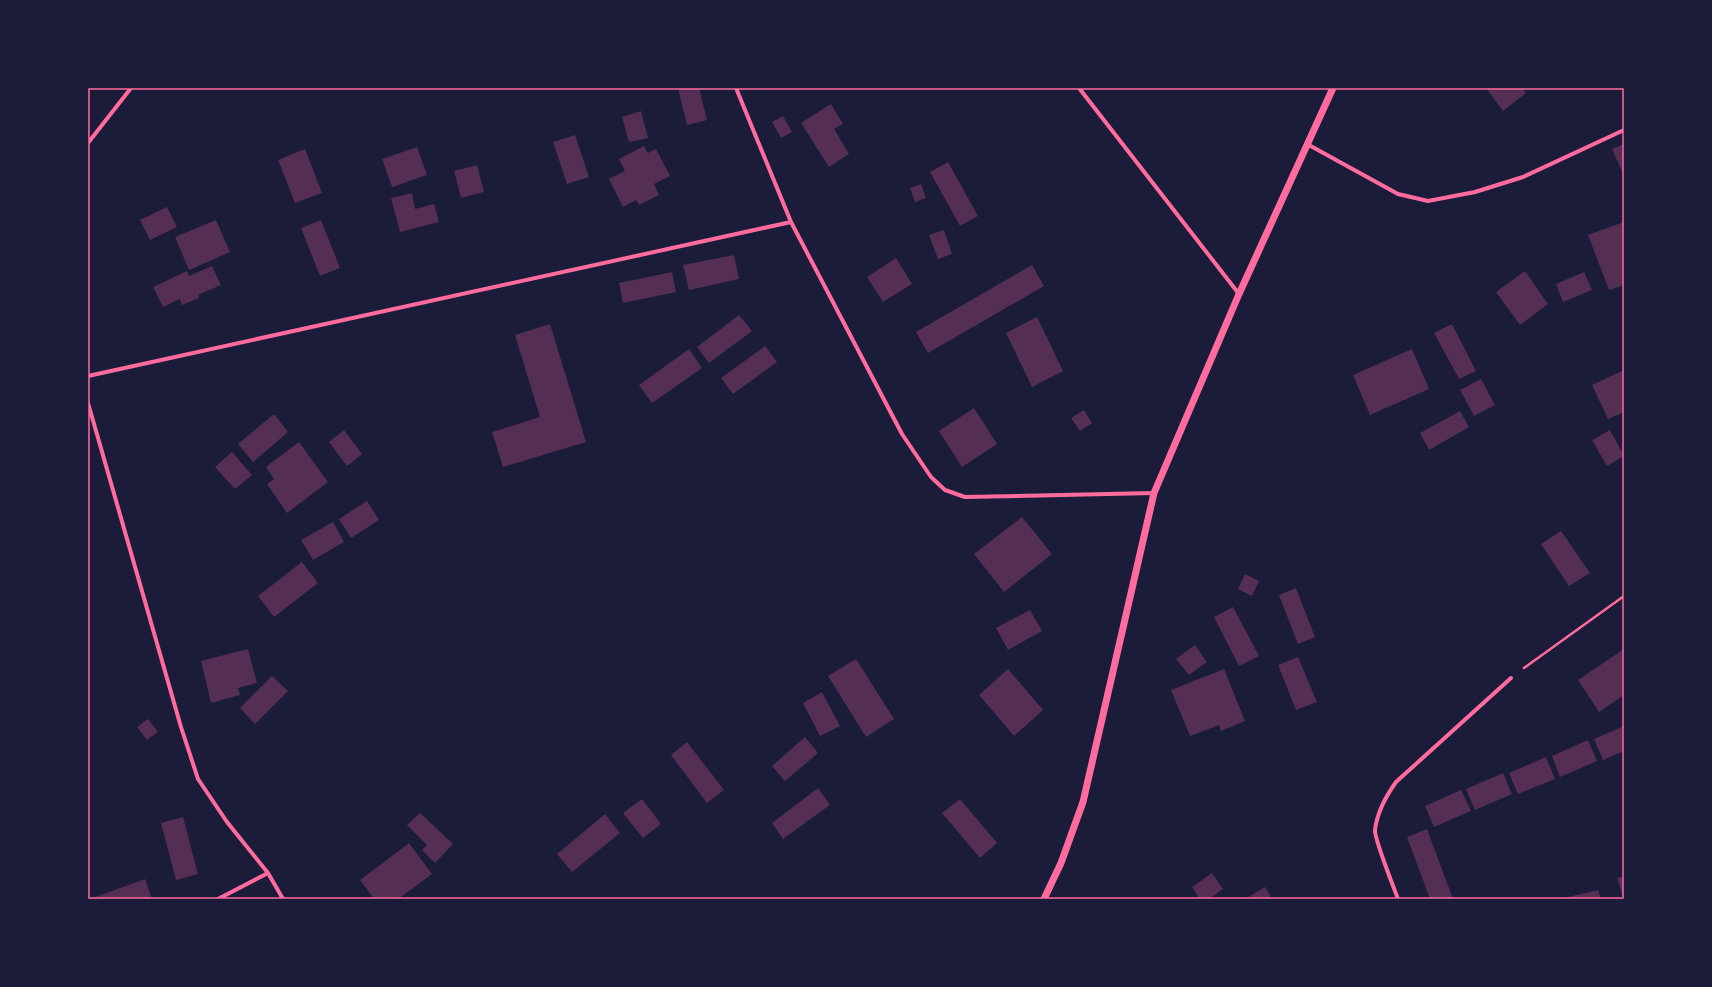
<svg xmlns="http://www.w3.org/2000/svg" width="1712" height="987" viewBox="0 0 1712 987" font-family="Quicksand,sans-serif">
<rect width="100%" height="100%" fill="#1b1b3a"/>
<!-- building -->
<path fill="#542f53" d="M 678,88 L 699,88 L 707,120 L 687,125 Z
M 1486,88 L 1522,88 L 1526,93 L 1503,111 Z
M 831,104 L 843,124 L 834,129 L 849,154 L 829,167 L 801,123 Z
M 641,111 L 648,138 L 629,142 L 622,117 Z
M 783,116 L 792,132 L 781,138 L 772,122 Z
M 575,135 L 589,177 L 567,184 L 553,142 Z
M 1624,144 L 1624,176 L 1612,149 Z
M 644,146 L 648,153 L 656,149 L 670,176 L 654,184 L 659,195 L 639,205 L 636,200 L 623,207 L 609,179 L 625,171 L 619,159 Z
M 417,147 L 427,175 L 392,187 L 382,159 Z
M 305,149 L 322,193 L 295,203 L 278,160 Z
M 948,162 L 978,216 L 960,226 L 930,172 Z
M 477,165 L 484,192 L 461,198 L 454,171 Z
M 921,184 L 926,198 L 915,202 L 910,188 Z
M 412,193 L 415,209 L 434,204 L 439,222 L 400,232 L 391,198 Z
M 167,207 L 177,227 L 150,240 L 140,220 Z
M 216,220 L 230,252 L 189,270 L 175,237 Z
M 321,220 L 340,268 L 320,276 L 301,228 Z
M 1624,222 L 1624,285 L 1609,290 L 1588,235 Z
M 944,230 L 952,254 L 938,259 L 929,235 Z
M 734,255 L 739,279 L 689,290 L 683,265 Z
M 896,258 L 912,284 L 883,302 L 867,277 Z
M 1032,265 L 1044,286 L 928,353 L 916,332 Z
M 212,266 L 221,285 L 198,295 L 199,298 L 182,305 L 180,299 L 163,307 L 153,287 L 187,271 L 189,276 Z
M 1525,271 L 1548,304 L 1520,325 L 1496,292 Z
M 672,272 L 676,292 L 623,303 L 619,283 Z
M 1584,272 L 1592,290 L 1563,302 L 1556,284 Z
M 739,315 L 752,331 L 709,363 L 697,347 Z
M 1037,317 L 1063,371 L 1032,387 L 1006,333 Z
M 550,324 L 586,442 L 503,467 L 492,432 L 540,417 L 515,335 Z
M 1452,324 L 1476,371 L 1459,379 L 1434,333 Z
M 765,346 L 777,362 L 733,394 L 721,378 Z
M 689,349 L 702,368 L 652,403 L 639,385 Z
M 1412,349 L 1429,389 L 1370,415 L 1353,375 Z
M 1624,370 L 1624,412 L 1608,419 L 1592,385 Z
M 1481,379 L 1495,405 L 1474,416 L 1460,390 Z
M 974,408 L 997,444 L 962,467 L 939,431 Z
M 1084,410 L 1092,423 L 1080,431 L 1071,418 Z
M 1460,411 L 1469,427 L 1429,450 L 1420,433 Z
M 274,414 L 288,432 L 253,462 L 238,444 Z
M 344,430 L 362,454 L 347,466 L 329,442 Z
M 1610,430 L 1624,456 L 1607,466 L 1592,440 Z
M 299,442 L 328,482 L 287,513 L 267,484 L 274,479 L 266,467 Z
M 232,452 L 252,475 L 235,489 L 215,467 Z
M 367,501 L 379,520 L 351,538 L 339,519 Z
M 1022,517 L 1052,554 L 1004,592 L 974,554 Z
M 333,522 L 344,542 L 313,560 L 301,540 Z
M 1561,531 L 1590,573 L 1569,586 L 1541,544 Z
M 302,562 L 318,583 L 274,617 L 258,596 Z
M 1245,574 L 1259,581 L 1252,596 L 1238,589 Z
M 1296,588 L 1315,637 L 1298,644 L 1279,595 Z
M 1233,607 L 1259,656 L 1239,666 L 1214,617 Z
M 1030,610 L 1042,631 L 1008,650 L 996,628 Z
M 1195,645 L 1207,662 L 1189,675 L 1176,659 Z
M 248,649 L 257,683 L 238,688 L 240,695 L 211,703 L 201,661 Z
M 1624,649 L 1624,695 L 1599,712 L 1578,680 Z
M 1298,657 L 1317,702 L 1296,710 L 1278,665 Z
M 856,659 L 894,719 L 866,737 L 828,676 Z
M 1008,669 L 1043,710 L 1014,736 L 979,695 Z
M 1224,669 L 1245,721 L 1221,731 L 1219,725 L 1190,736 L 1171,690 Z
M 272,676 L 288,691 L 255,724 L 240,708 Z
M 822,692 L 840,726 L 820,736 L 803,703 Z
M 148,719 L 158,732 L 147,740 L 137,727 Z
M 1624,726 L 1624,751 L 1603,760 L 1594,739 Z
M 805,737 L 818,753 L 785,781 L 772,766 Z
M 1588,740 L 1597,761 L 1560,777 L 1552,756 Z
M 687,742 L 724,790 L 707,803 L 671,755 Z
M 1546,757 L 1555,779 L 1518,794 L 1509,773 Z
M 1503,773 L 1512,794 L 1475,810 L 1466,789 Z
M 818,788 L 830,805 L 783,839 L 772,823 Z
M 1461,790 L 1471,811 L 1434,827 L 1425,806 Z
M 642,799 L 661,824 L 643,838 L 623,813 Z
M 960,799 L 997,843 L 980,858 L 942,813 Z
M 420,813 L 453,844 L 435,863 L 422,850 L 427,845 L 407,825 Z
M 605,814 L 620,833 L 572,872 L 557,854 Z
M 183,817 L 198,874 L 176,880 L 161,823 Z
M 1427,829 L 1453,899 L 1430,899 L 1407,837 Z
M 409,843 L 432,874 L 398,899 L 374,899 L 360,880 Z
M 1212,873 L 1223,889 L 1209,899 L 1200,899 L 1192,887 Z
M 1624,876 L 1624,899 L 1617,878 Z
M 145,879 L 152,899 L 90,899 Z
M 1265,887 L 1272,899 L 1245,899 Z
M 1598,890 L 1601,899 L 1564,899 L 1564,898 Z"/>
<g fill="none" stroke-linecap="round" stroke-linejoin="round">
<!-- path -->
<path stroke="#ff6b9d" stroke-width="2.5" d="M 1524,668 L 1624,596"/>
<!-- minor -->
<path stroke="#ff6b9d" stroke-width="4" d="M 736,88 L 791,222 L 902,434 L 931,477 L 945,490 L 965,497 L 1154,493
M 1079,88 L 1239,294
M 88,143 L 131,88
M 1307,144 L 1398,194 L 1428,201 L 1475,192 L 1523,177 L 1624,130
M 88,376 L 791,222
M 88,403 L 181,727 L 198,779 L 227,822 L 268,873 L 283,899
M 218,899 L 268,873
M 1398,899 C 1394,888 1374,838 1375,830 C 1377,813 1386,796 1396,782 L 1511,678"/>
<!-- tertiary -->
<path stroke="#ff6b9d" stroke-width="7" d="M 1044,899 L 1061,863 L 1083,802 L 1154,493 L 1239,294 L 1333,88"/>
</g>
<!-- border -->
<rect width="1712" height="987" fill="none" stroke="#1b1b3a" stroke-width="178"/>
<rect x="89" y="89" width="1534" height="809" fill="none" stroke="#ff6b9d" stroke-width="1.5"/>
</svg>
